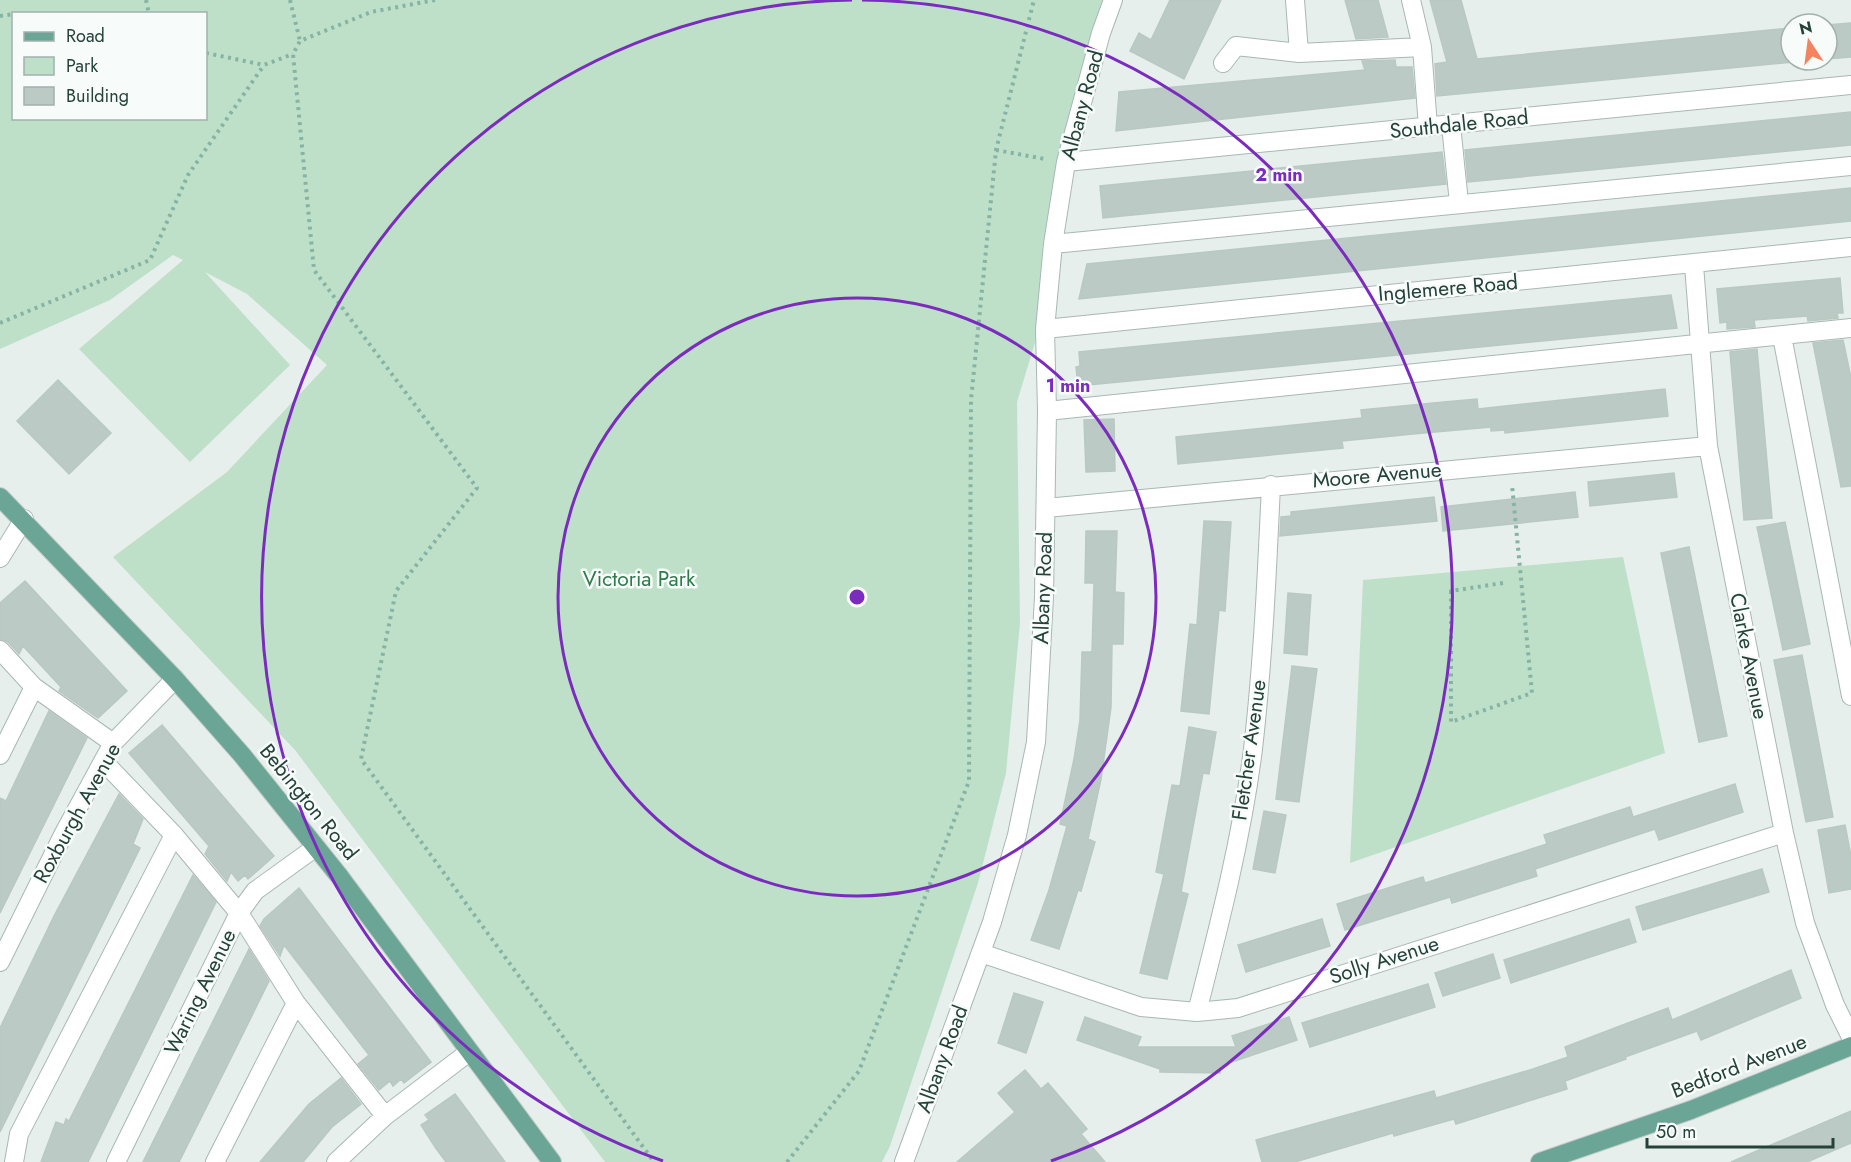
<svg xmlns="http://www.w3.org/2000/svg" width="1851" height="1162" viewBox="0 0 1851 1162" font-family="Jost,sans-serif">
<rect width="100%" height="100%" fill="#e6efeb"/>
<!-- green -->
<path fill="#bfe0c8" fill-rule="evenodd" d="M 0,0 L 1110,0 L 1040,326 L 1017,402 L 1020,623 L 1006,773 L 978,883 L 890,1146 L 882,1162 L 605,1162 L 295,750 L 113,557 L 227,472 L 327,365 L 247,294 L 205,272 L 290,365 L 190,462 L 79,349 L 183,260 L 173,255 L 110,300 L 0,349 ZM 14,14 L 206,14 L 206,118 L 14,118 Z
M 1623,557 L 1665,753 L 1350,863 L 1363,580 Z"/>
<!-- building -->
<path fill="#bbcac4" stroke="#b8c9c2" stroke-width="1.5" d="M 1170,0 L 1221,0 L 1184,79 L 1130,51 L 1139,33 L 1151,40 Z
M 1345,0 L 1378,0 L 1388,37 L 1356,39 Z
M 1430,0 L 1461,0 L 1477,59 L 1791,28 L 1791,60 L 1815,60 L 1437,96 L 1435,64 L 1447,62 Z
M 1851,23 L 1851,57 L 1827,59 L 1827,25 Z
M 1395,60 L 1396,67 L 1412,67 L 1415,98 L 1116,131 L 1119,92 L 1365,70 L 1362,61 Z
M 1851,112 L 1851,145 L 1468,182 L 1465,150 Z
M 1442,152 L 1446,184 L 1103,218 L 1100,186 Z
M 1851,188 L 1851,221 L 1079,299 L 1087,264 Z
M 1840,278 L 1843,313 L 1837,313 L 1838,318 L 1808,321 L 1807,316 L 1754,320 L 1755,327 L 1727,329 L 1727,322 L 1720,323 L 1717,289 Z
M 1671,295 L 1677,328 L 1078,386 L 1076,367 L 1080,366 L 1079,352 Z
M 1843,340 L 1851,378 L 1851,486 L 1841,487 L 1813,343 Z
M 1757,349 L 1772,518 L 1744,520 L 1730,352 Z
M 58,380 L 111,433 L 69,474 L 17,421 Z
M 1665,389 L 1668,416 L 1505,433 L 1505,430 L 1491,431 L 1491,427 L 1413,434 L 1342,441 L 1343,448 L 1178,464 L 1176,437 L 1362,418 L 1361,410 L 1444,402 L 1477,399 L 1478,409 Z
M 1114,419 L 1115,471 L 1086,472 L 1084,420 Z
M 1674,473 L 1677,497 L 1590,506 L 1588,482 Z
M 1575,492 L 1578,517 L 1443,531 L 1441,507 Z
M 1434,497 L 1437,521 L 1280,536 L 1281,517 L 1291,516 L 1291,512 Z
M 1204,521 L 1231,522 L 1225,611 L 1219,610 L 1209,714 L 1181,711 L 1190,624 L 1197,625 Z
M 1785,522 L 1810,644 L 1783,650 L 1757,527 Z
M 1086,531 L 1117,531 L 1115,592 L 1124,593 L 1123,644 L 1112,644 L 1111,707 L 1101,779 L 1088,839 L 1095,842 L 1081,891 L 1078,890 L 1059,949 L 1031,940 L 1049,890 L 1067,826 L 1060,824 L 1074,759 L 1080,720 L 1082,652 L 1092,652 L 1094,583 L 1085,583 Z
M 1689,547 L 1727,736 L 1699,742 L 1661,553 Z
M 25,581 L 127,691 L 98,718 L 59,691 L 61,687 L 23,646 L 19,654 L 8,642 L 0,639 L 0,603 Z
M 1288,593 L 1311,595 L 1307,655 L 1284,653 Z
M 1802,655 L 1833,817 L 1806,822 L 1774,660 Z
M 1292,666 L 1317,669 L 1299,802 L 1276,799 Z
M 49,711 L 87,738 L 0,913 L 0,798 L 6,801 Z
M 162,725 L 274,856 L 248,879 L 245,875 L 238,881 L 231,872 L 227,881 L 205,854 L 209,846 L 129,753 Z
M 1189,727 L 1216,732 L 1209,774 L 1203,773 L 1181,892 L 1188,894 L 1167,979 L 1140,973 L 1164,874 L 1156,872 L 1172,785 L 1180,786 Z
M 1735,784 L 1743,812 L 1659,840 L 1655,829 L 1535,869 L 1537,876 L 1452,903 L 1450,897 L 1345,930 L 1337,904 L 1423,877 L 1425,883 L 1547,844 L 1544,835 L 1630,807 L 1633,817 Z
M 119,794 L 143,819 L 133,844 L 140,848 L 0,1132 L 0,1028 L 54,916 Z
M 1264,811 L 1286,815 L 1275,873 L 1253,869 Z
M 1845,825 L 1851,856 L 1851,889 L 1829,893 L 1818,830 Z
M 1762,869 L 1769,892 L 1643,930 L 1636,907 Z
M 193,875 L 216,902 L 88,1162 L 41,1162 L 56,1122 L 64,1125 L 66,1119 L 69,1121 Z
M 299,888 L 431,1062 L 404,1083 L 401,1079 L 393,1086 L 390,1081 L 379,1090 L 358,1064 L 369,1055 L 284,945 L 280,956 L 260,926 L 264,919 Z
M 1322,919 L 1330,946 L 1246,972 L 1238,945 Z
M 1629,919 L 1636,942 L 1511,983 L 1504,960 Z
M 249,949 L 269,981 L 232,1056 L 179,1162 L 143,1162 Z
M 1493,954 L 1500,978 L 1443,996 L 1435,973 Z
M 1791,970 L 1801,998 L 1701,1040 L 1697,1031 L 1625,1057 L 1626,1059 L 1565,1081 L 1567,1089 L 1456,1124 L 1454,1119 L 1394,1136 L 1393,1133 L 1295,1162 L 1262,1162 L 1256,1140 L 1434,1091 L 1436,1098 L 1533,1069 L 1568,1057 L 1565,1047 L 1620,1026 L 1668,1008 L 1672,1020 Z
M 1428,984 L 1435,1007 L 1310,1047 L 1302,1023 Z
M 1014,993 L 1043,1002 L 1026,1053 L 998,1043 Z
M 1085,1017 L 1141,1037 L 1137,1047 L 1236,1047 L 1232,1036 L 1289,1017 L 1297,1040 L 1220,1066 L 1220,1073 L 1160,1072 L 1160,1069 L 1077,1040 Z
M 1025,1070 L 1041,1089 L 1048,1083 L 1087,1129 L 1081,1134 L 1105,1162 L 957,1162 L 1015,1112 L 998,1093 Z
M 341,1078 L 361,1104 L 332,1127 L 303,1162 L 260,1162 L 309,1104 Z
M 455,1094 L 470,1114 L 505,1162 L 446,1162 L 435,1147 L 421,1125 L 429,1120 L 425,1115 Z
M 1851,1111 L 1851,1143 L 1807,1162 L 1731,1162 Z"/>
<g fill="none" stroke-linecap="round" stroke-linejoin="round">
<!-- minor casing -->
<g stroke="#a8b8b2" stroke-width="20">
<path id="minor" d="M 1295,0 L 1299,53 L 1422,47
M 1411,0 L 1422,47 L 1428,127
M 1223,63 L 1236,46 L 1299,53
M 1451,125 L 1459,203
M 1066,162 L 1851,85
M 1053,244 L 1851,166
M 1694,265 L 1708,446 L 1784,833 L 1805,923 L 1835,1005 L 1851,1037
M 1045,329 L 1851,247
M 1782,336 L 1851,696
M 1047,411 L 1851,328
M 1046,508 L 1708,446
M 0,558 L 24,519
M 0,650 L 34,687 L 0,755
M 34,687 L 113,743
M 174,835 L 239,913 L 296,1003
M 981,953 L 1141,1007 L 1197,1012 L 1238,1008 L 1784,833
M 0,962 L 64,833 L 113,743 L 175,679
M 1197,1012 C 1219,926 1242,837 1253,749 C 1263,661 1267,573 1271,485
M 14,1162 L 19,1134 L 174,835 L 103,761
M 116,1162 L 239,913 L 255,891 L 316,847
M 215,1162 L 296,1003 L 385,1116
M 336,1162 L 385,1116 L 469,1052
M 904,1162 L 992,922 L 1017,835 L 1036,742 L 1044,597 L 1047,411 L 1045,329 L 1053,244 L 1066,162 L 1101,33 L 1113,0"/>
</g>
<!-- major casing -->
<g stroke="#c2cac8" stroke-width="20">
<path id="major" d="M 0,497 L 175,679 L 242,755 L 340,877 L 552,1162
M 1540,1162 L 1691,1110 L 1851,1046"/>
</g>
<!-- path -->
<path stroke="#86b3a5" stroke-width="4" stroke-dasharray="3 4.5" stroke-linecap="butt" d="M 146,0 L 149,14
M 290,0 L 300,41
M 435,0 L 371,12 L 300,41 L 293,54 L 314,270 L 477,488 L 396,591 L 361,759 L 654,1162
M 18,14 L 30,14
M 0,16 L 14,14
M 206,53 L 264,65 L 293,54
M 996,150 L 1045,159
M 0,323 L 150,260 L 188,175 L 264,65
M 1503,583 L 1451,591 L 1451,722 L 1532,693 L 1512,485
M 787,1162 L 859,1071 L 969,781 L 971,400 L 996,150 L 1034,0"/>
<!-- minor -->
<use href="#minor" stroke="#fff" stroke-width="18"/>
<!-- major -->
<use href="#major" stroke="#6aa596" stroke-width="18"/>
</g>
<!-- distance rings -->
<g fill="none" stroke="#7b2cbf" stroke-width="3">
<circle cx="857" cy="597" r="299"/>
<path d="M663 1161A597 597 0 0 1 852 0M862 0A597 597 0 0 1 1051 1161"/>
</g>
<g text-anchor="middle" stroke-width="5" stroke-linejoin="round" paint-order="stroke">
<!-- street labels -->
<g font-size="21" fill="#24423a" stroke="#f7fbf9">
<text transform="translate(1082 105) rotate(-75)" y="7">Albany Road</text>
<text transform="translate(1459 124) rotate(-6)" y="7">Southdale Road</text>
<text transform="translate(1448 288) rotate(-5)" y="7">Inglemere Road</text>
<text transform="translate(1377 475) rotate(-5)" y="7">Moore Avenue</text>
<text transform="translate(1043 588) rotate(-88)" y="7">Albany Road</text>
<text transform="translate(1749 656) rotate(79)" y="7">Clarke Avenue</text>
<text transform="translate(1249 750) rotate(-82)" y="7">Fletcher Avenue</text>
<text transform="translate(309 802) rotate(51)" y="7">Bebington Road</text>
<text transform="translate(77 813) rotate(-61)" y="7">Roxburgh Avenue</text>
<text transform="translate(1384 960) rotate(-18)" y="7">Solly Avenue</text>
<text transform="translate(200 992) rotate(-64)" y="7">Waring Avenue</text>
<text transform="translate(942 1059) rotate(-70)" y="7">Albany Road</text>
<text transform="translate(1739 1066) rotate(-21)" y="7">Bedford Avenue</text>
</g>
<!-- park labels -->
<g font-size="21" fill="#2d7a4b" stroke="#f7fbf9">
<text x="639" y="586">Victoria Park</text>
</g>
</g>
<circle cx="857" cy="597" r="9" fill="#7b2cbf" stroke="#f7fbf9" stroke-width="3"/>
<g font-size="18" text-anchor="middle" font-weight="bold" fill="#7b2cbf" stroke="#f7fbf9" stroke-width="5" stroke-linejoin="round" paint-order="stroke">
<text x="1279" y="181">2 min</text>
<text x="1068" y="392">1 min</text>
</g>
<!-- legend -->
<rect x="12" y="12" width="195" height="108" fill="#f7fbf9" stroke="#a3b1ad" stroke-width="1.5"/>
<rect x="24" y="32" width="30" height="9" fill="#6aa596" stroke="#a3b1ad" stroke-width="1.5"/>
<text x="66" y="42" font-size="18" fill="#24423a">Road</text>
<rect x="24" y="57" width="30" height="18" fill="#bfe0c8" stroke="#a3b1ad" stroke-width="1.5"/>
<text x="66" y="72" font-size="18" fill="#24423a">Park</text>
<rect x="24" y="87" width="30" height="18" fill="#bbcac4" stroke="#a3b1ad" stroke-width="1.5"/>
<text x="66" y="102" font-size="18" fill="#24423a">Building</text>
<!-- north arrow -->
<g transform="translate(1809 42) rotate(347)"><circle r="28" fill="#f7fbf9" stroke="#a3b1ad" stroke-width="1.5"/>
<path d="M0-4.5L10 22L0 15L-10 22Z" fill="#f4845f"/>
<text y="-9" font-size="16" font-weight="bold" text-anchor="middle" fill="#24423a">N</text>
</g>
<!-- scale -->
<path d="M1647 1138v9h186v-9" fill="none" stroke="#24423a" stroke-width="3"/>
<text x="1656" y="1138" font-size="18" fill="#24423a" stroke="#f7fbf9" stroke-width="4.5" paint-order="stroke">50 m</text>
</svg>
